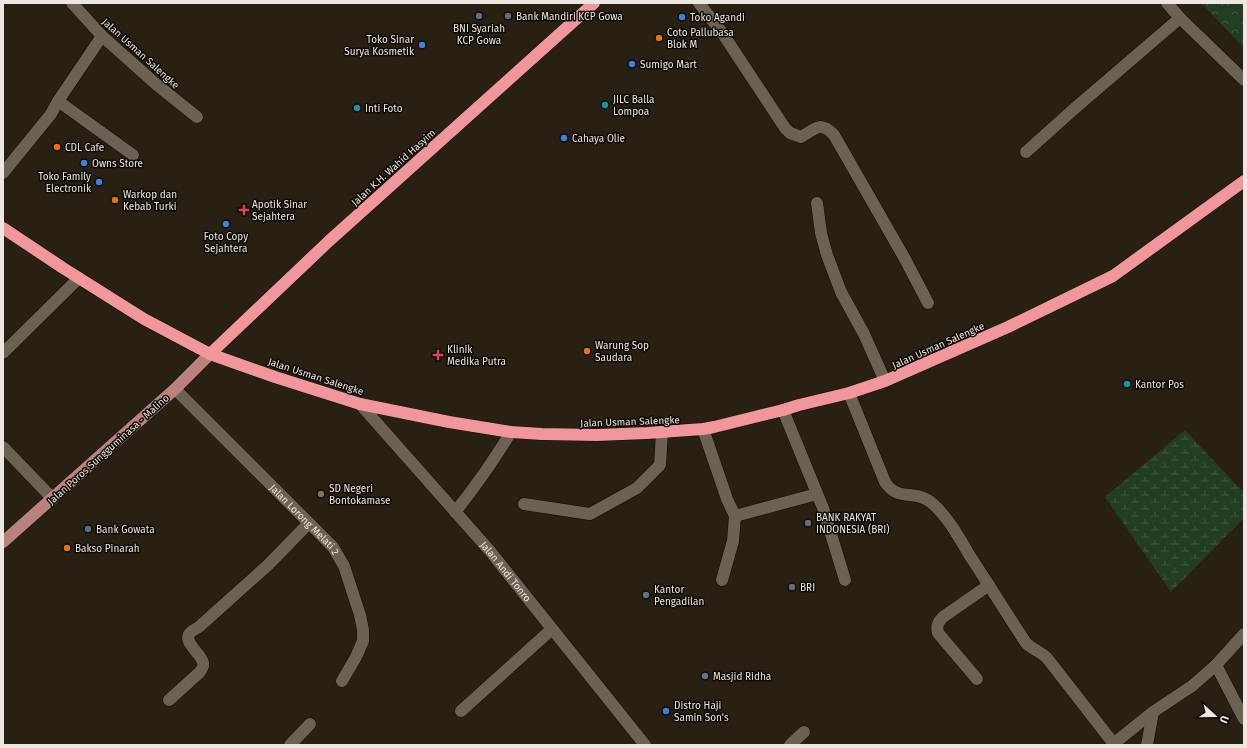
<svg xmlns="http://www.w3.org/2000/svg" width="1247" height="748" viewBox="0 0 1247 748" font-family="'Fira Sans',sans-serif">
<defs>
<pattern id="wetland-marsh" width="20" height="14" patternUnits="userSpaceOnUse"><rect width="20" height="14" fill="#233d24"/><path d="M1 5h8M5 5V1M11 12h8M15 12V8" fill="none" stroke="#435943"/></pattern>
<pattern id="park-crowns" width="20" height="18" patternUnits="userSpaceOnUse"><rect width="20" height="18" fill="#233d24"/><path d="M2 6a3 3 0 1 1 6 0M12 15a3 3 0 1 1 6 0" fill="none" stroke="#435943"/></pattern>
</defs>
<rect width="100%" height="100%" fill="#282013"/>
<!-- wetland -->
<path fill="url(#wetland-marsh)" d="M 1185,430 L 1244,493 L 1244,518 L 1171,592 L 1105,497 Z"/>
<!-- park -->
<path fill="url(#park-crowns)" d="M 1201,3 L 1244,3 L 1244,48 Z"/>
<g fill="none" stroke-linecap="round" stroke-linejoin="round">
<!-- minor casing -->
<g stroke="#100902" stroke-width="13">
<g id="minor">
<path d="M 72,3 L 102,36 L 157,85 L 197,117"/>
<path d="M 699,3 L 723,34 L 785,128 L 790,133 L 801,137 C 815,129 821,120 834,135 L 905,259 L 928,303"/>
<path d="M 1167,3 L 1180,18 L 1244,80"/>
<path d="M 58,101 L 133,155"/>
<path d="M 1026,152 L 1074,109 L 1180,18"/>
<path d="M 3,173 L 51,114 L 58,101 L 102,36"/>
<path d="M 817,203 L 821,233 L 827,255 L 841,292 L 864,334 L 885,381"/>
<path d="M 3,353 L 79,278"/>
<path id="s1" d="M 175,389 L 333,547 L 344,566 L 360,615 L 363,630 L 363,641 L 356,657 L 342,681"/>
<path d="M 849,393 L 885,482 C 899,503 915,488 933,504 C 948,517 960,539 970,556 C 989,585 1007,614 1026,643 C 1033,650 1040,651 1047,658 L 1114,744"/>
<path id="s2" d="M 360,404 L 490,551 L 645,745"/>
<path d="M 783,410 L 823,508 L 845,580"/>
<path d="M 703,429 L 727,499 L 735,516 L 733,541 L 722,580"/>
<path d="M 3,447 L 53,499"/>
<path d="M 524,504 L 590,514 L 637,488 L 660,465 L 662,432"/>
<path d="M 455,512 C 476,486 494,460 511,432"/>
<path d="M 735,516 L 817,494"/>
<path d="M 1244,634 L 1216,665 L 1244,719"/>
<path d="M 977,679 L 938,633 C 936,626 938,622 943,617 L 989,585"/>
<path d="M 169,700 L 200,672 C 202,669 204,666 203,663 C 202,654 182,642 190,633 C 192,630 197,629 200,626 L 268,565 L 309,523"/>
<path d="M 461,711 L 552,629"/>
<path d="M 290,745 L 310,724"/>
<path d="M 790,745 L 804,732"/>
<path d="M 1112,745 L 1153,712"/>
<path d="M 1147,745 L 1153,712 L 1192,686 L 1216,665"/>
</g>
</g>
<!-- major casing -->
<g stroke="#100902" stroke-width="13">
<path id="major" d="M 3,542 L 175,389 L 210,354"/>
</g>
<!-- highway casing -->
<g stroke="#100902" stroke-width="13">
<path id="highway" d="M 3,228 L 63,268 L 144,319 L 210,354 L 275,377 L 360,404 L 449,422 L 511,432 L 542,434 L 597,435 L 647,433 L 703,429 L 714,427 L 783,410 L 799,405 L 849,393 L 885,381 L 1008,327 L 1113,276 L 1244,181
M 210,354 L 329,241 L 594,3"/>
</g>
<!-- minor -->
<use href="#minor" stroke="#6b6253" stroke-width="12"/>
<!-- major -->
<use href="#major" stroke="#bb817f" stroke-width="12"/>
<!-- highway -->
<use href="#highway" stroke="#f1969c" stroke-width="12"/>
</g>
<!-- markers -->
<g fill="#5c6f8a" stroke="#0e0a05" stroke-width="1.5">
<circle cx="479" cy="16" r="4"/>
<circle cx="508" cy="16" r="4"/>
<circle cx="808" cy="523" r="4"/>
<circle cx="88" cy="529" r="4"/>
<circle cx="792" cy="587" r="4"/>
<circle cx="646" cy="595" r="4"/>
</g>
<g fill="#3f7fe0" stroke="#0e0a05" stroke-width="1.5">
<circle cx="682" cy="17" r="4"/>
<circle cx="422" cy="45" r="4"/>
<circle cx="632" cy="64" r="4"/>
<circle cx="564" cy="138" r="4"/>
<circle cx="84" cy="163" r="4"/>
<circle cx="99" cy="182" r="4"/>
<circle cx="226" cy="224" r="4"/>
<circle cx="666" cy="711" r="4"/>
</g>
<g fill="#e8710a" stroke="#0e0a05" stroke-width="1.5">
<circle cx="659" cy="38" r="4"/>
<circle cx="57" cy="147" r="4"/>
<circle cx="115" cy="200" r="4"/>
<circle cx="587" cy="351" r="4"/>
<circle cx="67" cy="548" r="4"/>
</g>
<g fill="#0f9aa8" stroke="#0e0a05" stroke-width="1.5">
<circle cx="605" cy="105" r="4"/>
<circle cx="357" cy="108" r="4"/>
<circle cx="1127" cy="384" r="4"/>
</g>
<g fill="#e0444e" stroke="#0e0a05" stroke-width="1.5">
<path d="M242 204h4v4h4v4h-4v4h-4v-4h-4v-4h4z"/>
<path d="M436 349h4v4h4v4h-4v4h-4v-4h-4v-4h4z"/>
</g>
<circle fill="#8d6e63" stroke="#0e0a05" stroke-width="1.5" cx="321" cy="494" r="4"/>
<circle fill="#6b7280" stroke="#0e0a05" stroke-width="1.5" cx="705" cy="676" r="4"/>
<g text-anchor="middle" stroke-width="3" stroke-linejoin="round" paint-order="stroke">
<!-- poi labels -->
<g font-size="10" fill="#ede8df" stroke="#0e0a05" text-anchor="start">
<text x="516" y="20">Bank Mandiri KCP Gowa</text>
<text x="690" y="21">Toko Agandi</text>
<text x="479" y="32" text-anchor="middle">BNI Syariah<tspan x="479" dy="12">KCP Gowa</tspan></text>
<text x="667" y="36">Coto Pallubasa<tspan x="667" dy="12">Blok M</tspan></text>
<text x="414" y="43" text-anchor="end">Toko Sinar<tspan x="414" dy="12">Surya Kosmetik</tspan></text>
<text x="640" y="68">Sumigo Mart</text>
<text x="613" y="103">JILC Balla<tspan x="613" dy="12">Lompoa</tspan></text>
<text x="365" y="112">Inti Foto</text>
<text x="572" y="142">Cahaya Olie</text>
<text x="65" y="151">CDL Cafe</text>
<text x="92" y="167">Owns Store</text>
<text x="91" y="180" text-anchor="end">Toko Family<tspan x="91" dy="12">Electronik</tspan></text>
<text x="123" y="198">Warkop dan<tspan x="123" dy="12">Kebab Turki</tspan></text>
<text x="252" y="208">Apotik Sinar<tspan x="252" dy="12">Sejahtera</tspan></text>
<text x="226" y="240" text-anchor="middle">Foto Copy<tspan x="226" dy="12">Sejahtera</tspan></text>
<text x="595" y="349">Warung Sop<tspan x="595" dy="12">Saudara</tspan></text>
<text x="447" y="353">Klinik<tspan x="447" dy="12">Medika Putra</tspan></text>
<text x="1135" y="388">Kantor Pos</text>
<text x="329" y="492">SD Negeri<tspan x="329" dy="12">Bontokamase</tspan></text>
<text x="816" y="521">BANK RAKYAT<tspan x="816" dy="12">INDONESIA (BRI)</tspan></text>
<text x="96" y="533">Bank Gowata</text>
<text x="75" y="552">Bakso Pinarah</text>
<text x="800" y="591">BRI</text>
<text x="654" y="593">Kantor<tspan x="654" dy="12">Pengadilan</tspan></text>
<text x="713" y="680">Masjid Ridha</text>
<text x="674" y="709">Distro Haji<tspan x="674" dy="12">Samin Son's</tspan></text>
</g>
<!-- street labels -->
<g font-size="10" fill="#ede8df" stroke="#0e0a05">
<text transform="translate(141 53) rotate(42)" y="4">Jalan Usman Salengke</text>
<text transform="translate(393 167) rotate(-42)" y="4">Jalan K.H. Wahid Hasyim</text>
<text transform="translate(938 345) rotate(-24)" y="4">Jalan Usman Salengke</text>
<text transform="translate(316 376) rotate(18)" y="4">Jalan Usman Salengke</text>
<text transform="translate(630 421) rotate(-2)" y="4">Jalan Usman Salengke</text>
<text transform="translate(108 449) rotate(-42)" y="4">Jalan Poros Sungguminasa - Malino</text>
<text dy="4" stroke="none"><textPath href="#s1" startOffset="184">Jalan Lorong Melati 2</textPath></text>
<text dy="4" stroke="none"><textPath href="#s2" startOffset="222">Jalan Andi Tonro</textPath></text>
</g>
</g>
<!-- border -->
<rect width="1247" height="748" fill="none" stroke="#ede8df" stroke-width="8"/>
<!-- north arrow -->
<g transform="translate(1215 716) rotate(111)" stroke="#0e0a05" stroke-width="3" paint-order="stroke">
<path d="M0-3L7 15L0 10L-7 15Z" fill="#ede8df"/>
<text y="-6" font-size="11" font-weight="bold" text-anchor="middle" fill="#ede8df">U</text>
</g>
</svg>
